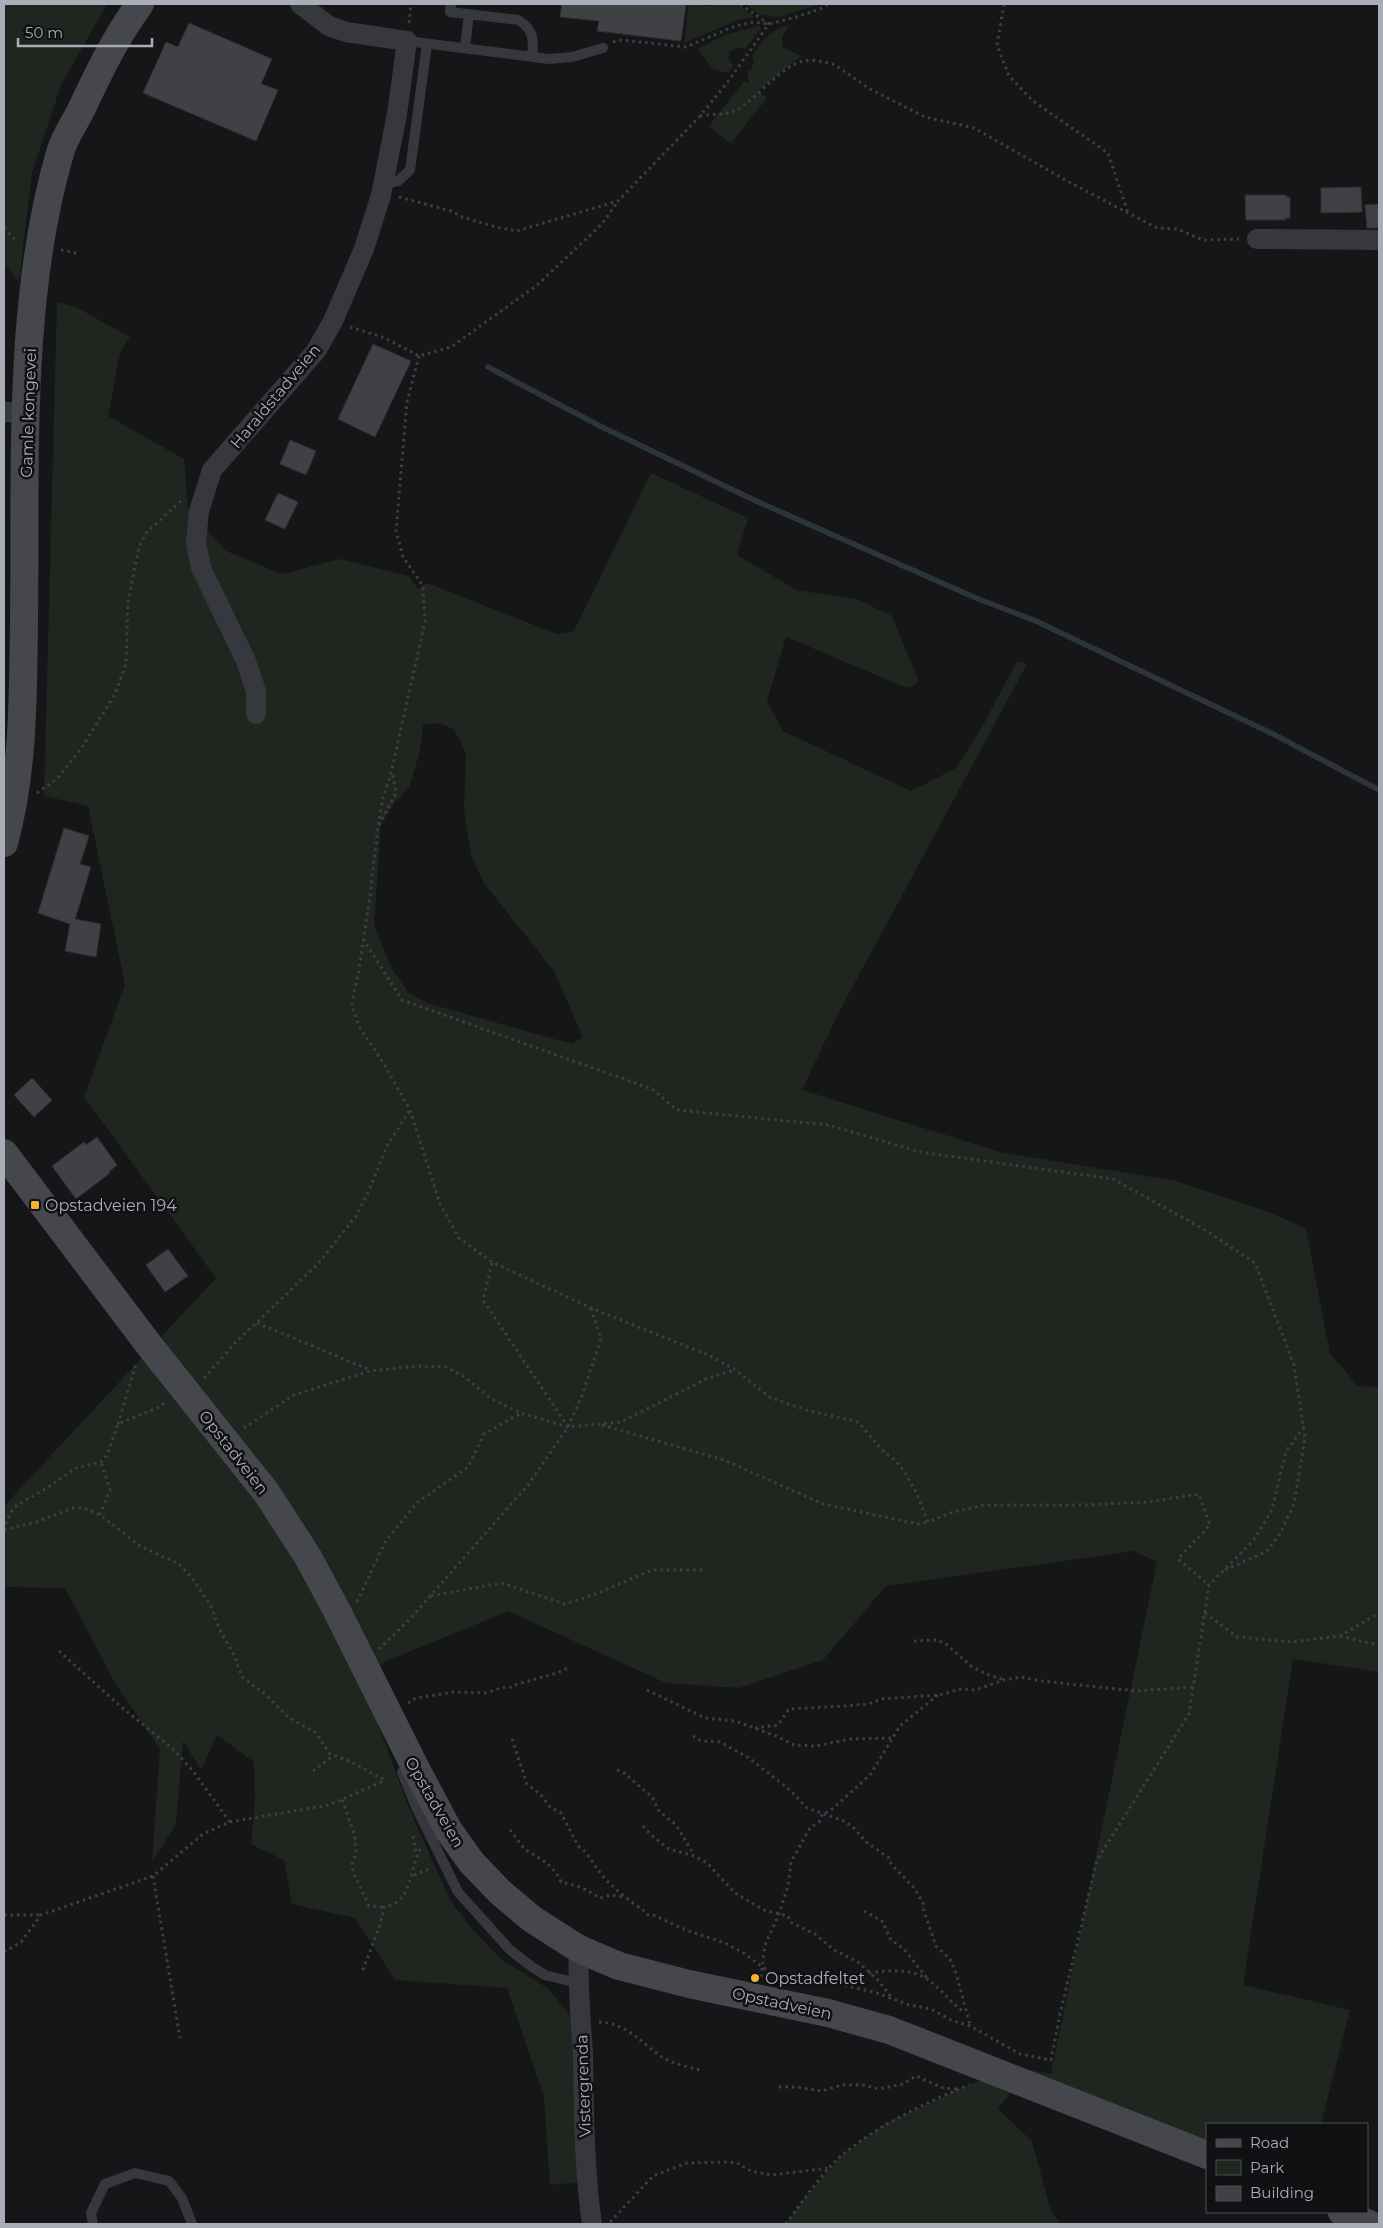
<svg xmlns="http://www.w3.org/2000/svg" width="1383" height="2228" viewBox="0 0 1383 2228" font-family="Montserrat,sans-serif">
<rect width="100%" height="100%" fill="#161618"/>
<!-- green -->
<path fill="#1e261f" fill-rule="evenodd" d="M 4,4 L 107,4 L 61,85 L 32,172 L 19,282 L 4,263 Z
M 689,4 L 709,6 L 710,4 L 737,4 L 755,17 L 738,20 L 684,43 Z
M 746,4 L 821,4 L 778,17 L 760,15 Z
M 789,25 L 782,37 L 783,47 L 801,56 L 758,91 L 767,98 L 731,144 L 709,126 L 744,81 L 749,84 L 747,71 L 751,69 L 754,63 L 752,56 C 765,38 767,32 789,25 Z
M 760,26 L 761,29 L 745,49 L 737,47 L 729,53 L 729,61 L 734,65 L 728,73 L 713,69 L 697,49 L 727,34 Z
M 57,302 L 74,306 L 130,337 L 120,353 L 108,416 L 184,459 L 188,509 L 226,551 L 282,574 L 340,559 L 409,576 L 418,589 L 427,583 L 557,634 L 574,631 L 651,473 L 748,518 L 737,555 L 796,590 L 857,599 L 892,616 L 919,682 L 907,688 L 786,637 L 767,701 L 783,731 L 911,791 L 956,768 L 981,729 L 1017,661 L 1027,664 L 839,1012 L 802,1090 L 1000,1152 L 1176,1181 L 1274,1214 L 1306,1229 L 1330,1353 L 1358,1386 L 1379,1387 L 1379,1672 L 1293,1659 L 1243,1985 L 1350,2010 L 1321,2124 L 1207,2124 L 1207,2155 L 1020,2080 L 998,2109 L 1032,2141 L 1050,2208 L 1060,2224 L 786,2224 L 801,2203 L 840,2157 L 885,2124 L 966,2086 L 1014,2067 L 1051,2074 L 1157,1562 L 1134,1551 L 886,1586 L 823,1660 L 739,1688 L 666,1683 L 508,1611 L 387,1661 L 362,1680 L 408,1806 L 450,1900 L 475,1932 L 502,1960 L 549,1989 L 572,2018 L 580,2182 L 550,2185 L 544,2097 L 507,1988 L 395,1980 L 355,1918 L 292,1904 L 284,1860 L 251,1844 L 255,1801 L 254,1762 L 217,1735 L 201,1770 L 183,1741 L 176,1824 L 152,1862 L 160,1749 L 116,1685 L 65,1588 L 4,1587 L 4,1506 L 216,1278 L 84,1097 L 125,985 L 88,806 L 44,796 ZM 439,723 L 454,729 L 466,753 L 464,810 L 471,854 L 483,882 L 554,971 L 583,1037 L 572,1044 L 427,1003 L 409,993 L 392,969 L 374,924 L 381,823 L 396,801 L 409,788 L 420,751 L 423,725 Z"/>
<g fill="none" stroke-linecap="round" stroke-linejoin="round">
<!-- stream -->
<path stroke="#2c353c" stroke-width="5.5" d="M 488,367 L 600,426 L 756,501 L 976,598 L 1036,621 L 1273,734 L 1379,790"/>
</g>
<!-- building -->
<path fill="#404145" stroke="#303034" d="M 562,4 L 686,4 L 681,41 L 597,31 L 599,21 L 560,17 Z
M 189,23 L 272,59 L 261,84 L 278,90 L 256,141 L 143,93 L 166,42 L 178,47 Z
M 1361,187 L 1362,212 L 1321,213 L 1321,188 Z
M 1245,195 L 1286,195 L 1286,197 L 1290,197 L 1290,218 L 1286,218 L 1286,220 L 1246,220 Z
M 1379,204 L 1379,228 L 1367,228 L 1365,205 Z
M 373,344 L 411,361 L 375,437 L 338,419 Z
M 290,440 L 316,451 L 306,475 L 280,464 Z
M 278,493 L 298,502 L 285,529 L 265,520 Z
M 64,828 L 89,836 L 80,864 L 91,867 L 75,919 L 101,924 L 96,957 L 65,951 L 70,924 L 38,913 Z
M 32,1078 L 52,1100 L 34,1117 L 14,1095 Z
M 97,1137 L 117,1165 L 109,1172 L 110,1173 L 76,1199 L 52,1166 L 84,1142 L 86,1145 Z
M 168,1249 L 188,1276 L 165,1292 L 146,1265 Z"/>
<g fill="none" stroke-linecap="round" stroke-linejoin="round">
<!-- path -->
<path stroke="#3d3f44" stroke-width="3" stroke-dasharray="2.5 4" stroke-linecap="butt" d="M 1004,4 L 997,45 L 1009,76 L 1033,101 L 1108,153 L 1128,213
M 409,23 L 411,4
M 613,42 L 621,40 L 686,47 L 735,26 L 754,22 L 769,24 L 796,17 L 820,9 L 828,4
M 700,116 C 710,114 726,115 735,111 C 756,100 781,65 804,61 C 813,59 826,62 835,65 L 870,89 L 925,117 L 974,128 L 1069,182 L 1157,228 L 1177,229 L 1203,240 L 1239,239
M 399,197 L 451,211 L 462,217 L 496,227 L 517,231 L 618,201 L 700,116 L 727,83 L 769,24 L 740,4
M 4,228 L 16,241 L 16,243
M 61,250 L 80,254
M 350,327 L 385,338 L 419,356 L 451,347 L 536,286 L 602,224 L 618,201
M 419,356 L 407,402 L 396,531 L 403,557 L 423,586 L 425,622 L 390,777 L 383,797 L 378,827 L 370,895 L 359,971 L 352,1001 L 352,1007 L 360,1028 L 384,1064 L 410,1110 L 440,1204 L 459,1238 L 492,1262 L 591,1308 L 708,1355 L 736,1370 L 769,1397 L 806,1410 L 858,1422 L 884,1452 L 895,1460 L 904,1471 L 916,1492 L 928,1522 L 953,1512 L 984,1505 L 1084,1505 L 1148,1502 L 1199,1494 L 1210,1525 L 1178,1559 L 1209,1585
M 37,793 L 57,779 L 81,749 L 115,694 L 126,664 L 128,602 L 139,547 L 147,532 L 183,499
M 379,825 L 396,793 L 392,771
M 363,939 L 402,1000 L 652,1089 L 677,1110 L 829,1125 L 920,1152 L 1113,1179 L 1205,1230 L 1255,1263 L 1294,1365 L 1305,1438 L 1294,1504 L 1280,1534 L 1266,1552 L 1225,1570
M 492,1263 L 483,1300 L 568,1427
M 257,1323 L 370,1370
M 204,1378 L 235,1343 L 318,1264 L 356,1216 L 368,1193 L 388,1144 L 410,1110
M 118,1424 L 136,1364
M 602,1425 L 724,1460 L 823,1504 L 918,1524 L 928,1522
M 244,1428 L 294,1395 L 370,1371 L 416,1366 L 446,1367 L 465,1377 L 490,1398 L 521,1413 L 568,1427 L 621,1422 L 708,1378 L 735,1370
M 100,1515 L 110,1490 L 101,1462
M 4,1530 L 10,1513 L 17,1505 L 47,1488 L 76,1468 L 101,1462 L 107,1455 L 118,1424 L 157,1408 L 167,1401
M 4,1530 L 36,1522 L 73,1508 L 84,1508 L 100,1515 L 140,1546 L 179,1564 L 192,1578 L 211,1606 L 219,1628 L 234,1655 L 242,1677 L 265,1694 L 288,1717 L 316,1733 L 329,1753 L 351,1762 L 385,1780
M 431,1596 L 501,1583 L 565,1604 L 596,1594 L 652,1570 L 706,1570
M 357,1602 L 386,1540 L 418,1502 L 468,1467 L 484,1434 L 521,1413
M 1205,1613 L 1237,1637 L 1291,1642 L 1340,1636 L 1379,1613
M 1340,1636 L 1379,1645
M 914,1641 L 937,1640 L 946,1644 L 971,1666 L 986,1674 L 1004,1680
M 379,1649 L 410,1619 L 528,1485 L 568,1427 L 581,1398 L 601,1339 L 591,1308
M 59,1651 L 120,1706 L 173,1749 L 192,1770 L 230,1822
M 647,1690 L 705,1718 L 735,1721 L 776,1736 L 794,1745 L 816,1746 L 850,1739 L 893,1738
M 408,1703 L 416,1698 L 454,1692 L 485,1693 L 501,1688 L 512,1687 L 514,1685 L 557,1673 L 570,1667
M 755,1728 L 778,1725 L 789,1709 L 846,1706 L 868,1704 L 882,1699 L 939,1695 L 961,1689 L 975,1690 L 1004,1680 L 1021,1677 L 1041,1681 L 1136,1691 L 1193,1687
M 693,1736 L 701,1741 L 720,1742 L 749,1758 L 790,1790 L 807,1808 L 844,1821 L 854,1828 L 866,1842 L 889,1858 L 891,1864 L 915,1889 L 923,1903 L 924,1911 L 936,1946 L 950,1959 L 956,1973 L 970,2025
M 512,1739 L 527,1784 L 542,1796 L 549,1806 L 561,1813 L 578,1846 C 588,1852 592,1862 598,1870 C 609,1885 630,1902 646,1912 L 648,1915 L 653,1915 L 686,1930 L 725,1943 L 742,1952 L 771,1973 L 788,1976 L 828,1978 L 847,1986 L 874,1992 L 906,2004 L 931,2009 L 951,2020 L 970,2026 L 1020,2054 L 1051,2060 L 1060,2014 L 1097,1860 L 1189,1714 L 1209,1585 L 1253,1541 L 1272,1510 L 1286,1451 L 1304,1427
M 617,1770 L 623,1772 L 652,1797 L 659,1811 L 676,1825 L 694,1855
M 313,1771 L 333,1756
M 342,1800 L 355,1836 L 356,1854 L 352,1864 L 353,1872 L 369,1906 L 384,1907
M 643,1826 L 651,1835 L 669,1849 L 694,1856 L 707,1863 L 735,1893 L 764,1910 L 788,1916 L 790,1922 L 815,1934 L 834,1950 L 858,1962 L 879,1981 L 891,1997
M 510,1830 C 516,1837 522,1848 529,1852 C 543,1860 555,1867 561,1882 L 581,1887 L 600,1898 L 610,1895 L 623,1897
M 413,1836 L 416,1854
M 414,1875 L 431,1868
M 153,1876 L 180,2038
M 864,1911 L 882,1921 L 891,1940 L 904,1949 L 927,1978
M 4,1915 L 40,1915
M 4,1952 L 21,1942 L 41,1915 L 153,1876 L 203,1834 L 230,1822 L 329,1805 L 386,1780
M 363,1970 C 370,1949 381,1928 384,1907 C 414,1902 409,1867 421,1848
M 869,1973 C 890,1970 913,1968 930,1981 C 943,1991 952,2004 965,2013
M 761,1977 L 765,1945 L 779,1914 L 788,1886 L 791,1862 L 810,1828 L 820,1821 L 822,1814 L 830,1811 L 870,1775 L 900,1726 L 938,1695
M 599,2022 C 627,2023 641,2043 662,2057 C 673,2064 690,2067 703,2071
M 779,2087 L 795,2087 L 822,2091 L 842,2085 L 863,2085 L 879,2089 L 903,2084 L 916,2076 L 943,2088 L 958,2089
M 610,2222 L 653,2176 L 687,2163 L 728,2162 L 737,2163 L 751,2171 L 771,2175 L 830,2168
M 786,2224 C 800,2205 824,2170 842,2155 C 879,2125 924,2103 969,2085"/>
<!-- lane -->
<path stroke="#37383d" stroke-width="10" d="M 451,4 L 450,12 L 518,20 C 534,29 534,40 532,57
M 407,41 L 549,59 L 572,57 L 603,48
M 465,48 L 469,14
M 383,184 L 398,181 L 410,170 L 427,44
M 402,1772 L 416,1807 L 458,1892 L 510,1950 L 532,1967 L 545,1975 L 577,1983
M 93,2224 L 91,2213 L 105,2184 L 135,2173 L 169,2181 L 182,2198 L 192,2224"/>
<!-- street -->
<path stroke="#37383d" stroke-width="20" d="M 1257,239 L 1379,240
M 4,412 L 26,412
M 256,714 L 256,691 L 246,661 L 201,568 L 196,543 L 199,511 L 212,470 L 316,351 L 333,321 L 364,249 L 381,195 L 397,114 L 407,41 L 346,32 L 329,26 L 300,4
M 579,1949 C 577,1985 581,2020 583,2056 C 584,2112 584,2168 592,2224"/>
<!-- secondary -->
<path stroke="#45474d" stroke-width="28" d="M 4,843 C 24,770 23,695 24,619 C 26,467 17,300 60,153 C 64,138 74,124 81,110 C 99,72 115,38 140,4
M 4,1153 L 149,1345 L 266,1492 L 308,1557 L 337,1611 L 414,1765 L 449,1831 L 472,1863 L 501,1893 L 532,1919 L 579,1949 L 619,1966 L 689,1984 L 828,2013 L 889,2030 L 1207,2155
M 1342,2212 L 1369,2224"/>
</g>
<!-- markers -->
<g fill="#f2b134" stroke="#111113" stroke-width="2">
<rect x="30" y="1200" width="10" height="10" rx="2.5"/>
<circle cx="755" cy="1978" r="5"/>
</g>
<g text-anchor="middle" stroke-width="5" stroke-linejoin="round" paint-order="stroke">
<!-- street labels -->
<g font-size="16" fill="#a8adb8" stroke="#111113">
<text transform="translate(275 396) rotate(-50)" y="6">Haraldstadveien</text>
<text transform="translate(28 413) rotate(-88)" y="6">Gamle kongevei</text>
<text transform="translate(234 1452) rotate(52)" y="6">Opstadveien</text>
<text transform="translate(435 1802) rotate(60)" y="6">Opstadveien</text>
<text transform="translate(782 2003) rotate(12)" y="6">Opstadveien</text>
<text transform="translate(583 2086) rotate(-92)" y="6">Vistergrenda</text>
</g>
<!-- poi labels -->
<g font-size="16" fill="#a8adb8" stroke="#111113" text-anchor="start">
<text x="45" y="1211">Opstadveien 194</text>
<text x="765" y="1984">Opstadfeltet</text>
</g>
</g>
<!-- border -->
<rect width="1383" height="2228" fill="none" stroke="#a8adb8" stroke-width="10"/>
<!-- legend -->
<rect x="1206" y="2123" width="162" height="90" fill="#111113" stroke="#4d4f55"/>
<rect x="1216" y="2139" width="25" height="8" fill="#45474d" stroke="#4d4f55"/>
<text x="1250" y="2148" font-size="15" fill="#a8adb8">Road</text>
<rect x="1216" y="2160" width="25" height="15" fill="#1e261f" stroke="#4d4f55"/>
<text x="1250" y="2173" font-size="15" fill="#a8adb8">Park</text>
<rect x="1216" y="2186" width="25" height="15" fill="#404145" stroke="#4d4f55"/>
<text x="1250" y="2198" font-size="15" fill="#a8adb8">Building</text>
<!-- scale -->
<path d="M18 38v8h134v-8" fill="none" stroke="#a8adb8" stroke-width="2.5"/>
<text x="25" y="38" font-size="15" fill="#a8adb8" stroke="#111113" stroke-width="4" paint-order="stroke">50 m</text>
</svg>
